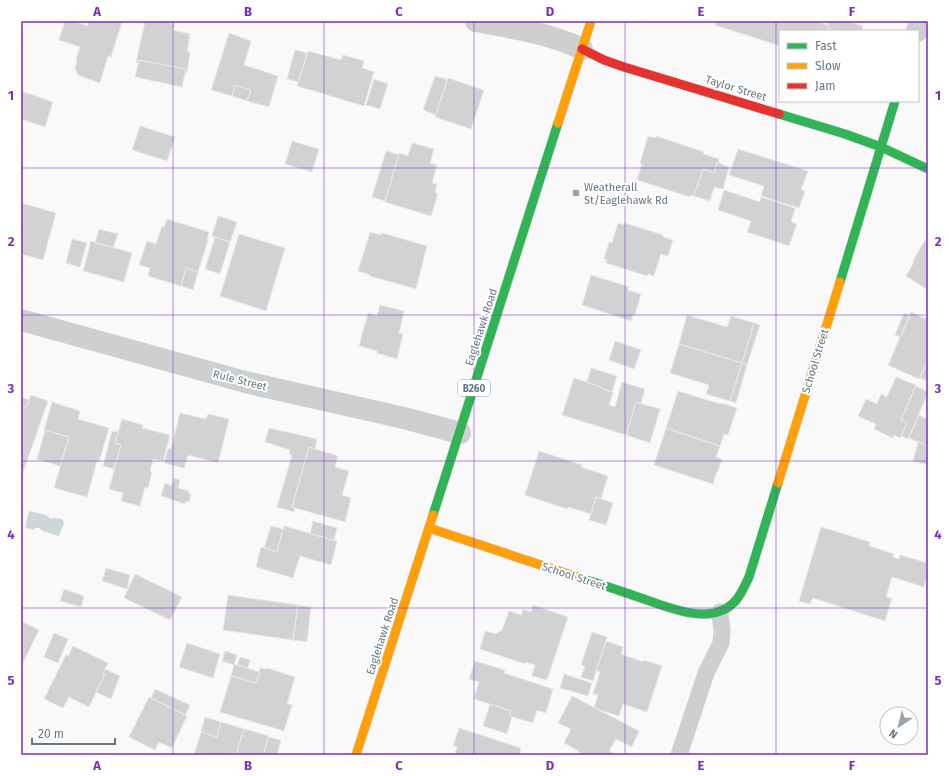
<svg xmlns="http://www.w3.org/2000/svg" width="949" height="776" viewBox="0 0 949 776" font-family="'Fira Sans',sans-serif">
<rect width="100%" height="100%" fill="#f9f9f9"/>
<!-- water -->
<path fill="#ced6d9" d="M 29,511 L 46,515 L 51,519 L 54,518 L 62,519 L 64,523 L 59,536 L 43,531 L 39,528 L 35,528 L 34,530 L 27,528 L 25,527 Z"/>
<!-- building -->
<path fill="#d0d2d3" stroke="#e8e8e8" d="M 65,21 L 73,21 L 88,26 L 89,21 L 97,22 L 98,21 L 120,21 L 122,22 L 111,57 L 108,56 L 100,83 L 78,75 L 75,68 L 77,61 L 76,60 L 80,47 L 59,40 Z
M 145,21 L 162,21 L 175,24 L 173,30 L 190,34 L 187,51 L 190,52 L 187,73 L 185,73 L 186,69 L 139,60 L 138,63 L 136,63 Z
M 716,21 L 815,21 L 828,25 L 827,28 L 837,31 L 780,31 L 780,46 L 715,25 Z
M 829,21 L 851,21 L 851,22 L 863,26 L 862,31 L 837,31 L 827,28 Z
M 229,33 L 251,41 L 244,65 L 278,76 L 269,107 L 247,101 L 251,90 L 235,85 L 232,96 L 211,90 Z
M 295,50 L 307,53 L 298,82 L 287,79 Z
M 308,51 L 341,60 L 343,55 L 364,61 L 362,68 L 374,72 L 364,106 L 297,86 Z
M 139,60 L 186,69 L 182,87 L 135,77 Z
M 435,76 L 447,79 L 436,115 L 423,110 Z
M 448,78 L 484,90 L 471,129 L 435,117 Z
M 374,79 L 388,84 L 380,109 L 366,105 Z
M 235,85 L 251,90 L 247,101 L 232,96 Z
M 21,91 L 53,102 L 45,127 L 21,119 Z
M 140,126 L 175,137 L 167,161 L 132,150 Z
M 648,136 L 655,138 L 656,136 L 704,152 L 703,154 L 719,159 L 714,173 L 703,169 L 694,196 L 691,195 L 690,197 L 637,180 L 642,164 L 640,163 Z
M 292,141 L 319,149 L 312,172 L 285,164 Z
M 412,143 L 434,149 L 430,163 L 437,165 L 432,183 L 437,184 L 435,193 L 438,194 L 431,216 L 385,202 L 399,153 L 408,156 Z
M 738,149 L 808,171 L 801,190 L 805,191 L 799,208 L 761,196 L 764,186 L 729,175 Z
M 386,151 L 399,155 L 385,201 L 372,197 Z
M 717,162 L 729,167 L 723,189 L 714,187 L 710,201 L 694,196 L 703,169 L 714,173 Z
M 724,190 L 760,202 L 761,197 L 795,208 L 791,222 L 797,224 L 789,246 L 747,232 L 751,221 L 718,210 Z
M 21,203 L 56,213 L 43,260 L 21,254 Z
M 218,216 L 237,222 L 230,242 L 212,236 Z
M 167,219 L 209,232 L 207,240 L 208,240 L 198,272 L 186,268 L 181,286 L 148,276 L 150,268 L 139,265 L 147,241 L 156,244 L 162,226 L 164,227 Z
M 618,223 L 624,225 L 625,223 L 663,235 L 663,237 L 673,240 L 668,256 L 661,254 L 654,276 L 648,274 L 647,276 L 606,263 L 607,260 L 604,259 L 609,242 L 612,243 Z
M 99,229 L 118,234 L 113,248 L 95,243 Z
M 370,232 L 381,235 L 382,233 L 427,246 L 416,289 L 370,276 L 370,275 L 358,271 Z
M 239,234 L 285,248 L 266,311 L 220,296 Z
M 215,237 L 230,242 L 220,274 L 205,269 Z
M 72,239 L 87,243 L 80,267 L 66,263 Z
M 925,240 L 927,241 L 928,240 L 928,290 L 906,276 L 914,262 L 913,261 Z
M 91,241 L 132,253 L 124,282 L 83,271 Z
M 186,268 L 198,272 L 193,290 L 181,286 Z
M 591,275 L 629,287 L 628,290 L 641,294 L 635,315 L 633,315 L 631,321 L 582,305 Z
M 380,305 L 404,311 L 399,333 L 403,334 L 397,359 L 377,353 L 377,351 L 359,346 L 368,313 L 377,316 Z
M 911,312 L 928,320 L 928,359 L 919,379 L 888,365 Z
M 904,313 L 910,316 L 901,337 L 895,335 Z
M 687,315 L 727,327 L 731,316 L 754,323 L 742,363 L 679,344 Z
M 754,323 L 760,325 L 747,365 L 742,363 Z
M 615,341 L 641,350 L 634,369 L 609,360 Z
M 679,344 L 742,363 L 730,401 L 706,394 L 709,385 L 670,373 Z
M 928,359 L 928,379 L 927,381 L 920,378 Z
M 742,363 L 747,365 L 736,403 L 730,401 Z
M 591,368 L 617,376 L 612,392 L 601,388 L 602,387 L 587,382 Z
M 896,377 L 916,385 L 901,420 L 907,423 L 900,438 L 894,435 L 893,438 L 874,429 L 876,424 L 858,416 L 866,399 L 877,404 L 881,394 L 887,397 Z
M 574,378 L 602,387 L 601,388 L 613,392 L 609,405 L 615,407 L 622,382 L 645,389 L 641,403 L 636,402 L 626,435 L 562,415 Z
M 916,386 L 928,392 L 928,393 L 908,439 L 901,436 L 907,423 L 901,420 Z
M 678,391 L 720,404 L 721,403 L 737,408 L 728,435 L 724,434 L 720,446 L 666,428 Z
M 31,395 L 48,401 L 21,478 L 21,406 L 26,408 Z
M 21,397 L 29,400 L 26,408 L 21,406 L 22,403 L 21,403 Z
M 52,402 L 80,411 L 78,419 L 109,428 L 99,462 L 97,461 L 87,497 L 54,488 L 69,437 L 44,430 Z
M 636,402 L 660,409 L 650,443 L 626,435 Z
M 180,413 L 206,419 L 208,414 L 229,419 L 218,463 L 188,455 L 184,468 L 164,463 L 168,448 L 171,449 Z
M 919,415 L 928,419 L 928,446 L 909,438 Z
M 122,419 L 143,425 L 142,428 L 170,435 L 163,461 L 153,459 L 150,471 L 152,472 L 148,488 L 145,487 L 140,506 L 121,501 L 123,493 L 109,489 L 121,445 L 115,443 Z
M 269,428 L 317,439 L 315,449 L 309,447 L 292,507 L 295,508 L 294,512 L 277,507 L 292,455 L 289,454 L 290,450 L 265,442 Z
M 666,428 L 720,446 L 716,457 L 722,459 L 718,471 L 717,471 L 713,484 L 654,465 Z
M 45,430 L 69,437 L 60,466 L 37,459 Z
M 112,431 L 118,432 L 115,443 L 121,445 L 114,469 L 103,466 Z
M 918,442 L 928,446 L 928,465 L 913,461 Z
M 309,447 L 338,456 L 335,467 L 349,471 L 342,495 L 351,498 L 345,522 L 292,507 Z
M 539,451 L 582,465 L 581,467 L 608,476 L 601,499 L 596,497 L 591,514 L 568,507 L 567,509 L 525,495 Z
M 174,478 L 180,480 L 178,488 L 189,491 L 188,493 L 191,494 L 189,502 L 186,501 L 185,504 L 161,496 L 165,483 L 172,486 Z
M 596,497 L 613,503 L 606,525 L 589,520 Z
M 313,521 L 337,528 L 334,540 L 310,534 Z
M 271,526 L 283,529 L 277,552 L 264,548 Z
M 284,526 L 337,541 L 331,565 L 300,556 L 293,578 L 256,567 L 261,547 L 277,552 Z
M 821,527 L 870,542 L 869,546 L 894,554 L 893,557 L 899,559 L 900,555 L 928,563 L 928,572 L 924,587 L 892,577 L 886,597 L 892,598 L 885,621 L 813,598 L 810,604 L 799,601 Z
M 106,568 L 130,575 L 127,589 L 102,581 Z
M 135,574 L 182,597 L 170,620 L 124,598 Z
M 64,589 L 84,596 L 81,607 L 60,601 Z
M 228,595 L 298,605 L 293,640 L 223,630 Z
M 298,605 L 311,607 L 307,642 L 293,640 Z
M 533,605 L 568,617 L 547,680 L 532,676 L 535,665 L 525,662 L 525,664 L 480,649 L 485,631 L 496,634 L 502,630 L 509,611 L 521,615 L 523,609 L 531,612 Z
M 21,621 L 39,630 L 21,667 Z
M 592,632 L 607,637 L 593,681 L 581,677 L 585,666 L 581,665 Z
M 54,633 L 68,639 L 58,663 L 44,657 Z
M 606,641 L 623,647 L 621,654 L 643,662 L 644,660 L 662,666 L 647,712 L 623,704 L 619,716 L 594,708 L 598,695 L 593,694 L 600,672 L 596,671 Z
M 187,643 L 220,654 L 213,678 L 179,667 Z
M 73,646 L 108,663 L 103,673 L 105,674 L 89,707 L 69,697 L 63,708 L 44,699 L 66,655 L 68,656 Z
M 225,651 L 237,655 L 234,665 L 222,661 Z
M 240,657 L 250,660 L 248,668 L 237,665 Z
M 475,661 L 505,670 L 504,673 L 553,689 L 546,713 L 537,710 L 533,723 L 509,716 L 511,711 L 474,699 L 479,682 L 469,679 Z
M 234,664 L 260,672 L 256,683 L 231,676 Z
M 260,668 L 267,669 L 267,668 L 295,677 L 287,704 L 292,705 L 284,731 L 220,712 L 231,676 L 256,683 Z
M 105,669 L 120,676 L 111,699 L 96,692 L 105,674 L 103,673 Z
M 564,674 L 592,683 L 588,696 L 560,688 Z
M 155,689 L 190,705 L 185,715 L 151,698 Z
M 572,696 L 639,731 L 632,747 L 616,739 L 609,751 L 617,755 L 583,755 L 578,752 L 579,751 L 564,743 L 571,729 L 558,723 Z
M 149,697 L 187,716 L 172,748 L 159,742 L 155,750 L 129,737 Z
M 490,704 L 511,711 L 509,716 L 512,717 L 507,734 L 483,726 Z
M 205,717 L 221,722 L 217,737 L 201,732 Z
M 221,722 L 244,729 L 236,755 L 194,755 L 201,732 L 217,737 Z
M 459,728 L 521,748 L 519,755 L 455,755 L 457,747 L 453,746 Z
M 244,729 L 269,736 L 263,755 L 236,755 Z
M 268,737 L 281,740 L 277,755 L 263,755 Z"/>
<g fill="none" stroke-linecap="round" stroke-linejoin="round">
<!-- fast casing -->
<g stroke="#d5d6d7" stroke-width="10">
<path id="fast" d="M 779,114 L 845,134 L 881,147 L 928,169
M 840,282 L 895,101
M 433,515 L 558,123
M 577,577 C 596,583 616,589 635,596 C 660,604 698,622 723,610 C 737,604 743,590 749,577 L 778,483"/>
</g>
<!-- slow casing -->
<g stroke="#d5d6d7" stroke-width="10">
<path id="slow" d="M 558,123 L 591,21
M 778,483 L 840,282
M 429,528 L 577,577
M 356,755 L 433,515"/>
</g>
<!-- jam casing -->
<g stroke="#d5d6d7" stroke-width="10">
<path id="jam" d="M 582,49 L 604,60 L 624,67 L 779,114"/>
</g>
<!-- lane -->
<path stroke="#cecfd0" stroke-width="17" d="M 679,755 L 706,673 L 721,643 L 722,631 L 720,612"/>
<!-- street -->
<path stroke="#cecfd0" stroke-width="22" d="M 476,21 C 512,28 549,33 582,49
M 917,31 L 920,21
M 21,320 L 249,383 L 404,418 L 460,433"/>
<!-- fast -->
<use href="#fast" stroke="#30b455" stroke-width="9"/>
<!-- slow -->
<use href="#slow" stroke="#ff9f0a" stroke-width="9"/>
<!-- jam -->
<use href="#jam" stroke="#e5322d" stroke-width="9"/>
</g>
<!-- grid -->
<path fill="none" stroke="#7b2cbf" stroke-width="1" stroke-opacity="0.55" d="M 173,21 L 173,755M 324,21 L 324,755M 474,21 L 474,755M 625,21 L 625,755M 776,21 L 776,755M 21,168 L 928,168M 21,315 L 928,315M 21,461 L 928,461M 21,608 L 928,608"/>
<!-- markers -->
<rect fill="#99a4ac" stroke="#fff" stroke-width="1.5" x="572" y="189" width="8" height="8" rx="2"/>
<g text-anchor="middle" stroke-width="4" stroke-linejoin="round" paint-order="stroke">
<!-- shield labels -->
<rect fill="#fff" stroke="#939fa8" stroke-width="1" x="458" y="380" width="32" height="16" rx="3"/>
<g font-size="10" font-weight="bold" fill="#657683">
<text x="474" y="392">B260</text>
</g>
<!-- street labels -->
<g font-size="11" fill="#657683" stroke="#fff">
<text transform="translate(736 88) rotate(17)" y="4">Taylor Street</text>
<text transform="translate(481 327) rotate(-72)" y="4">Eaglehawk Road</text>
<text transform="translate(815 361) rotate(-73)" y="4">School Street</text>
<text transform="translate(240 380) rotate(14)" y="4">Rule Street</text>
<text transform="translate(574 576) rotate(18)" y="4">School Street</text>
<text transform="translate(382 636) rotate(-72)" y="4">Eaglehawk Road</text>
</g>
<!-- poi labels -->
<g font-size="11" fill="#657683" stroke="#fff" text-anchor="start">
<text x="584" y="191">Weatherall<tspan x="584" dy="13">St/Eaglehawk Rd</tspan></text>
</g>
</g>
<!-- border -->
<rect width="949" height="776" fill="none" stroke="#ffffff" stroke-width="44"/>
<!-- legend -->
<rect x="779" y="30" width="140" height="72" fill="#ffffff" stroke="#c1c8cd"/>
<rect x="787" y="43" width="20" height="6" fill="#30b455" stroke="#c1c8cd"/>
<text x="815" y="50" font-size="12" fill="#657683">Fast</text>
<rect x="787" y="63" width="20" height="6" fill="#ff9f0a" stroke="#c1c8cd"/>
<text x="815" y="70" font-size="12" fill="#657683">Slow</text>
<rect x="787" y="83" width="20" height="6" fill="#e5322d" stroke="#c1c8cd"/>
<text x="815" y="90" font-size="12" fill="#657683">Jam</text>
<!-- north arrow -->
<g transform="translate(899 726) rotate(215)"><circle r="19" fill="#ffffff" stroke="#c1c8cd"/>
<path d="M0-3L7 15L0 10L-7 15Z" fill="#99a4ac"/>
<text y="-6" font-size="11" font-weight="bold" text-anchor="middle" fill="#657683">N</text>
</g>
<!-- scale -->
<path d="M32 738v6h83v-6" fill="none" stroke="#657683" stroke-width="2"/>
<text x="38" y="738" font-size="12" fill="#657683" stroke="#ffffff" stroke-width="3" paint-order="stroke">20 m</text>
<rect x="22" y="22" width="905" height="732" fill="none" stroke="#7b2cbf" stroke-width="1.5"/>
<g font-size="13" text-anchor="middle" font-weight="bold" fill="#7b2cbf">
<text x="97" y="16">A</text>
<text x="248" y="16">B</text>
<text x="399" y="16">C</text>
<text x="550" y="16">D</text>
<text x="701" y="16">E</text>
<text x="852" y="16">F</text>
<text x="11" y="100">1</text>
<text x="938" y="100">1</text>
<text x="11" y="246">2</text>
<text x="938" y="246">2</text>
<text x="11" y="393">3</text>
<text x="938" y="393">3</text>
<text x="11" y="539">4</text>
<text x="938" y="539">4</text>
<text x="11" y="685">5</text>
<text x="938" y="685">5</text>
<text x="97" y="770">A</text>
<text x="248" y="770">B</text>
<text x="399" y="770">C</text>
<text x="550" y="770">D</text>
<text x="701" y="770">E</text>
<text x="852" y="770">F</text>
</g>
</svg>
